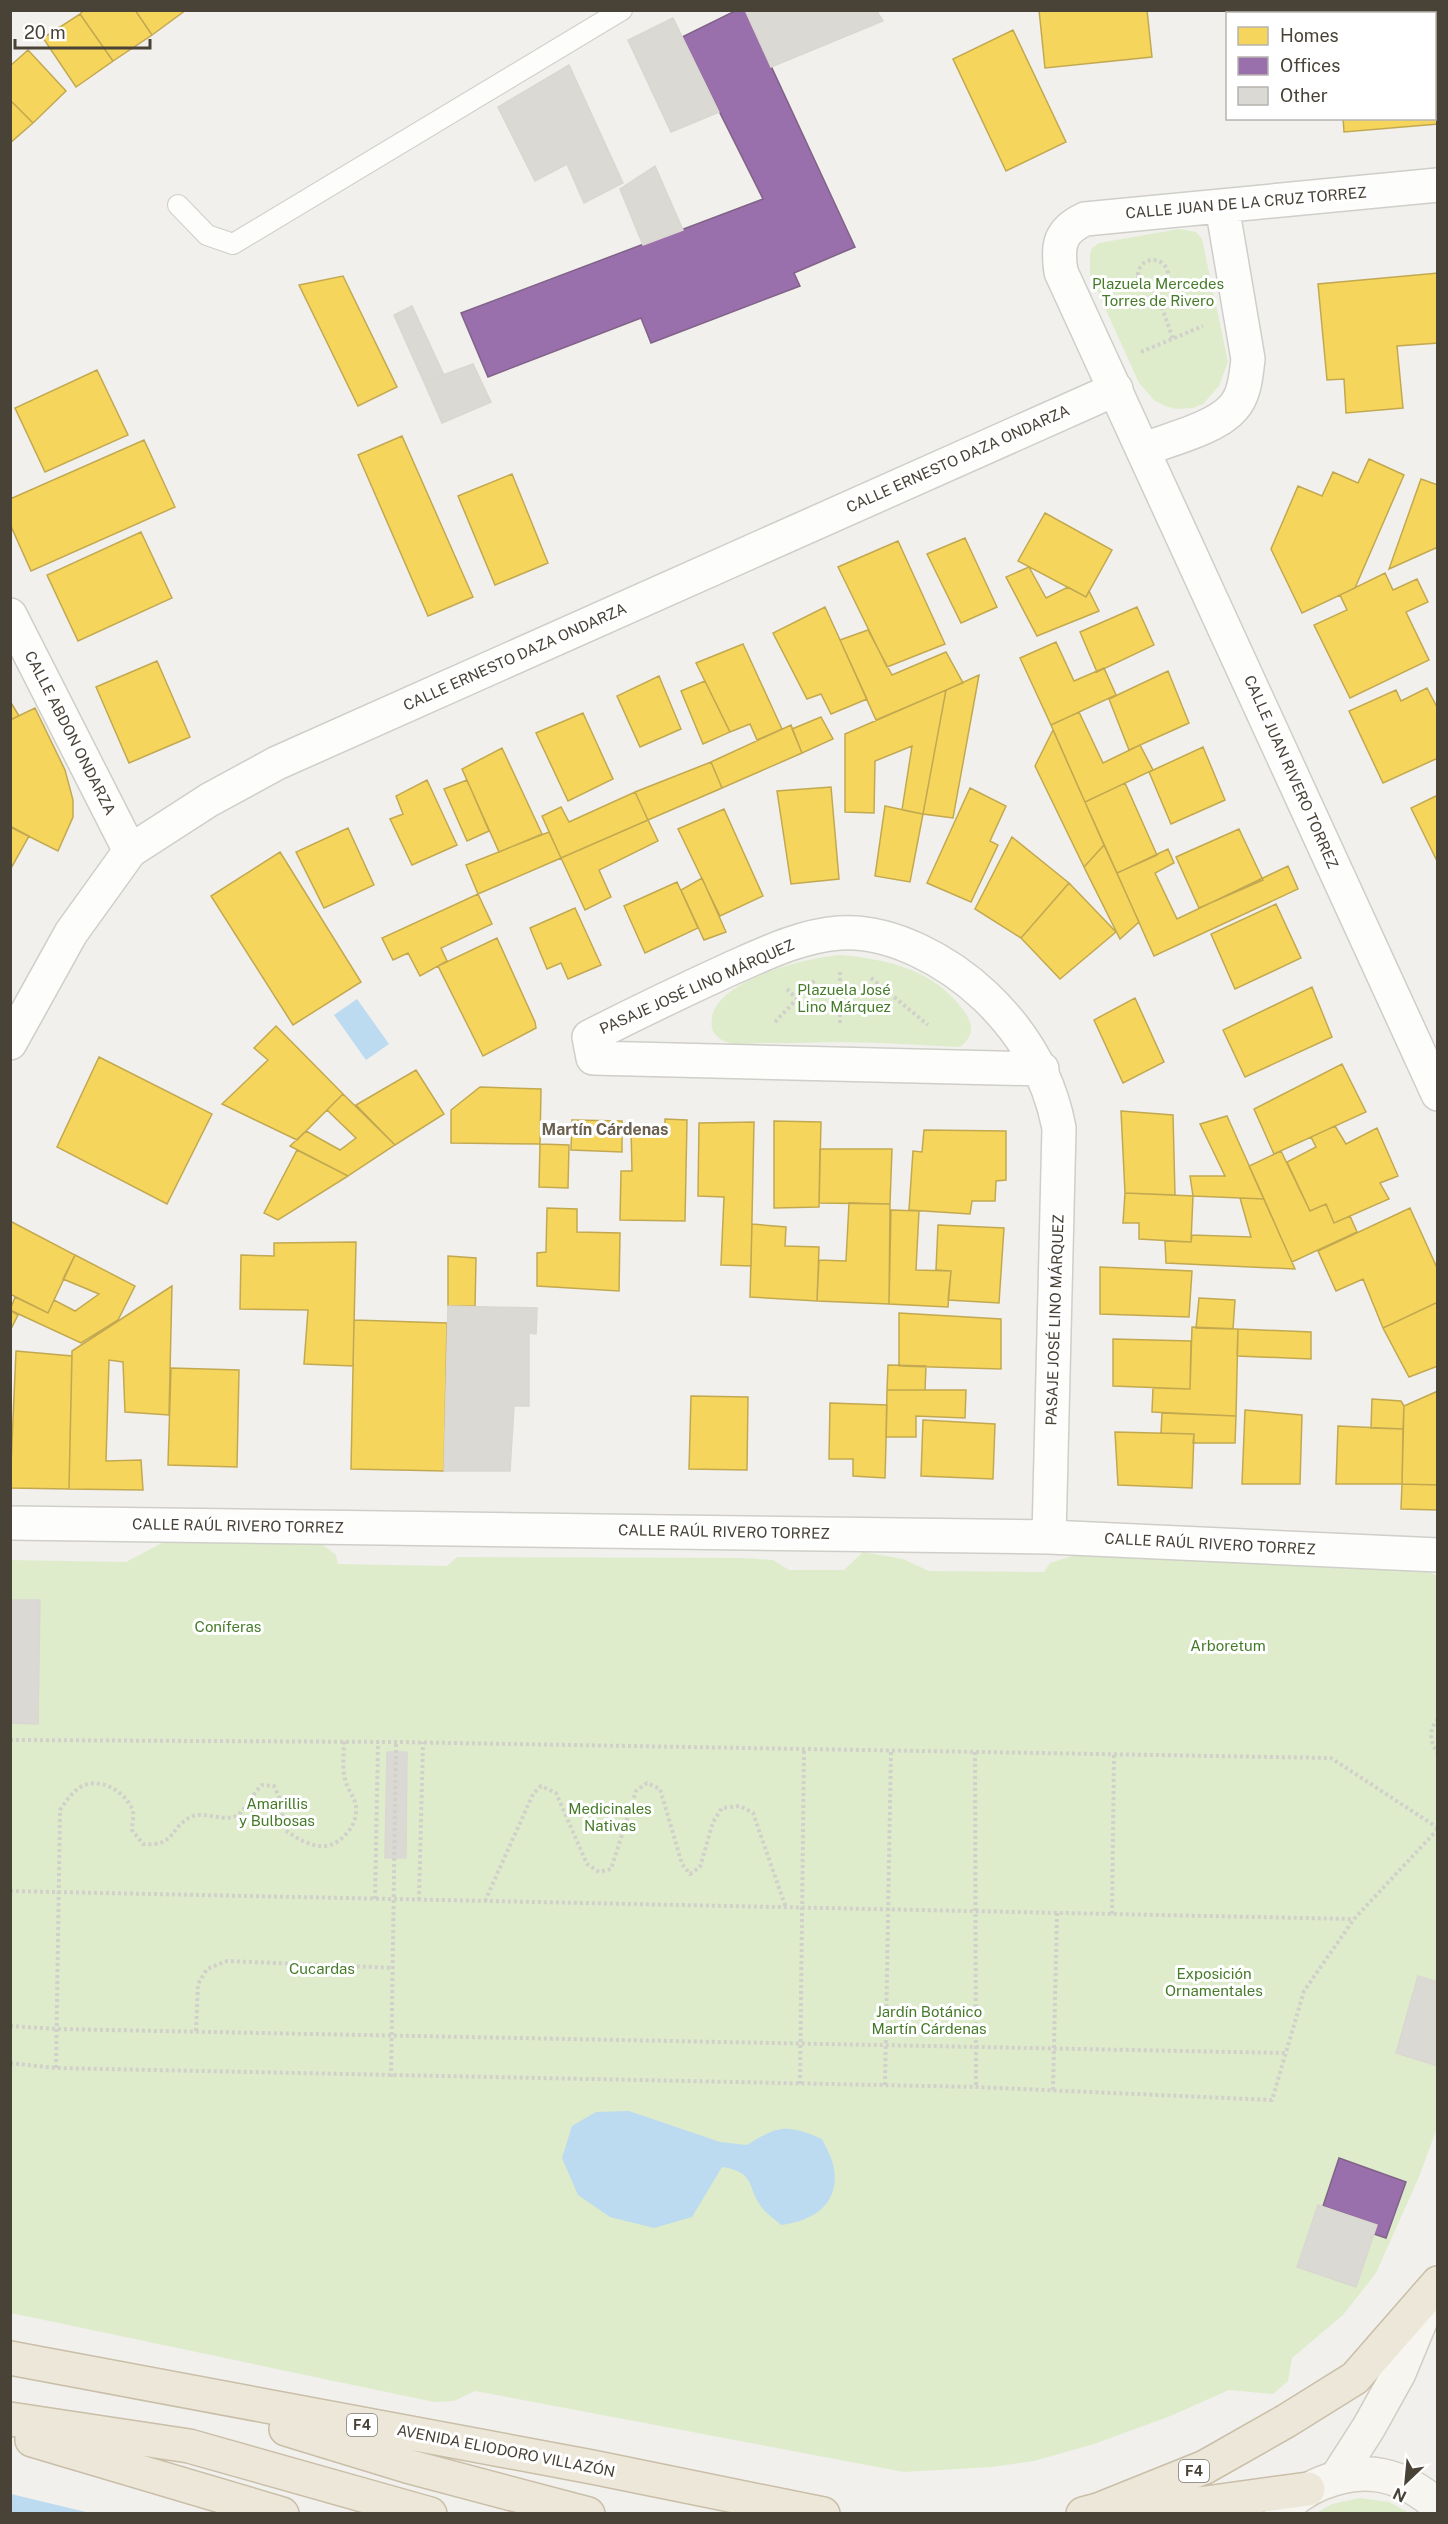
<svg xmlns="http://www.w3.org/2000/svg" width="1448" height="2524" viewBox="0 0 1448 2524" font-family="'Public Sans',sans-serif">
<rect width="100%" height="100%" fill="#f1f0ec"/>
<!-- green -->
<path fill="#deeccc" d="M 1179,229 L 1196,232 L 1202,239 L 1228,362 L 1219,386 L 1203,404 L 1193,408 L 1176,409 L 1165,406 L 1154,400 L 1139,383 L 1090,275 L 1090,255 L 1092,248 L 1099,243 Z
M 840,955 C 888,959 935,970 964,1011 C 974,1025 974,1036 960,1047 C 918,1045 875,1042 833,1042 C 810,1043 787,1043 764,1043 C 754,1043 743,1045 733,1044 C 724,1042 714,1037 712,1028 C 703,982 808,957 840,955 Z
M 183,1520 L 313,1537 L 336,1555 L 338,1564 L 447,1566 L 457,1557 L 744,1558 L 773,1560 L 789,1570 L 844,1570 L 863,1552 L 903,1559 L 929,1571 L 1044,1572 L 1050,1563 L 1072,1556 L 1129,1554 L 1306,1562 L 1335,1568 L 1362,1561 L 1415,1565 L 1437,1576 L 1437,2128 L 1419,2177 L 1376,2273 L 1343,2315 L 1292,2358 L 1288,2381 L 1273,2394 L 1229,2390 L 1168,2417 L 1094,2444 L 1034,2461 L 992,2467 L 904,2472 L 475,2391 L 454,2401 L 434,2402 L 11,2313 L 11,1560 L 126,1562 L 162,1543 Z
M 1360,2498 L 1389,2502 L 1409,2513 L 1316,2513 L 1332,2504 Z"/>
<!-- water -->
<path fill="#bcdaf0" d="M 357,999 L 389,1044 L 366,1060 L 334,1015 Z
M 629,2111 L 720,2142 L 747,2145 C 779,2125 787,2124 822,2139 C 826,2147 831,2156 833,2164 C 842,2202 815,2221 781,2225 C 776,2220 768,2215 763,2209 C 746,2188 757,2172 722,2167 L 692,2217 L 654,2228 L 610,2217 L 578,2195 L 562,2158 L 572,2126 L 596,2112 Z
M 10,2494 L 11,2494 L 90,2513 L 11,2513 Z"/>
<!-- homes -->
<path fill="#f6d55c" stroke="#c2a951" stroke-width="1.5" d="M 84,10 L 135,10 L 152,35 L 113,61 L 80,14 Z
M 135,10 L 186,10 L 152,35 Z
M 1039,10 L 1147,10 L 1152,57 L 1045,68 Z
M 1266,10 L 1316,10 L 1316,14 L 1266,14 Z
M 1349,10 L 1387,10 L 1387,14 L 1349,14 Z
M 80,14 L 113,61 L 76,87 L 43,38 Z
M 1438,29 L 1438,124 L 1344,132 L 1343,118 L 1434,118 L 1434,30 Z
M 1013,30 L 1066,142 L 1006,171 L 953,59 Z
M 28,50 L 66,91 L 33,123 L 10,100 L 10,66 Z
M 10,100 L 33,123 L 10,143 Z
M 1438,273 L 1438,343 L 1397,346 L 1403,408 L 1346,413 L 1344,379 L 1327,380 L 1318,284 Z
M 343,276 L 397,387 L 358,406 L 299,285 Z
M 97,370 L 128,435 L 45,472 L 15,408 Z
M 402,436 L 473,597 L 428,616 L 358,455 Z
M 144,440 L 175,507 L 31,571 L 10,524 L 10,499 Z
M 1369,459 L 1404,475 L 1355,588 L 1302,613 L 1271,549 L 1298,486 L 1322,496 L 1333,472 L 1358,483 Z
M 512,474 L 548,563 L 495,585 L 458,496 Z
M 1421,479 L 1438,485 L 1438,547 L 1389,569 Z
M 1045,513 L 1112,550 L 1086,597 L 1018,561 Z
M 141,532 L 172,598 L 78,641 L 47,575 Z
M 965,538 L 997,607 L 961,623 L 927,554 Z
M 898,541 L 945,644 L 887,667 L 838,567 Z
M 1029,567 L 1046,598 L 1068,587 L 1086,597 L 1089,591 L 1099,611 L 1037,636 L 1006,577 Z
M 1385,573 L 1393,590 L 1417,579 L 1428,602 L 1406,612 L 1429,660 L 1350,698 L 1314,625 L 1347,610 L 1340,595 Z
M 825,607 L 867,699 L 831,714 L 821,694 L 807,699 L 773,633 Z
M 1137,607 L 1154,645 L 1097,672 L 1080,632 Z
M 868,630 L 892,675 L 946,652 L 963,683 L 876,720 L 840,640 Z
M 1056,642 L 1074,681 L 1104,668 L 1116,695 L 1051,725 L 1020,658 Z
M 743,644 L 782,729 L 757,740 L 750,724 L 730,732 L 696,663 Z
M 157,661 L 190,737 L 129,763 L 96,687 Z
M 1168,671 L 1189,723 L 1129,750 L 1109,699 Z
M 979,675 L 953,818 L 923,814 L 946,690 Z
M 659,676 L 681,729 L 640,747 L 617,696 Z
M 705,681 L 730,732 L 703,744 L 681,691 Z
M 1427,688 L 1438,709 L 1438,758 L 1383,783 L 1349,711 L 1396,690 L 1401,701 Z
M 946,690 L 923,814 L 902,810 L 912,746 L 875,761 L 874,813 L 845,812 L 845,734 Z
M 10,701 L 19,716 L 10,720 Z
M 35,708 L 65,770 L 73,800 L 73,817 L 58,851 L 10,827 L 10,720 Z
M 1079,712 L 1103,763 L 1140,745 L 1153,770 L 1085,802 L 1051,725 Z
M 583,713 L 613,779 L 568,801 L 536,733 Z
M 821,717 L 833,739 L 802,753 L 792,729 Z
M 791,725 L 802,753 L 722,788 L 711,762 Z
M 1053,730 L 1104,845 L 1084,867 L 1035,766 Z
M 1203,747 L 1225,800 L 1171,824 L 1149,772 Z
M 502,748 L 542,834 L 499,852 L 462,769 Z
M 711,762 L 722,788 L 648,820 L 635,792 Z
M 427,780 L 457,845 L 412,865 L 390,819 L 403,814 L 396,796 Z
M 467,780 L 489,831 L 467,841 L 444,789 Z
M 1125,783 L 1157,855 L 1117,873 L 1085,802 Z
M 831,787 L 839,879 L 791,884 L 777,791 Z
M 970,788 L 1006,806 L 990,841 L 998,845 L 971,902 L 927,883 Z
M 635,792 L 648,820 L 561,858 L 542,816 L 561,807 L 569,822 Z
M 1438,795 L 1438,863 L 1411,808 Z
M 885,806 L 923,814 L 910,882 L 875,876 Z
M 724,809 L 763,896 L 720,916 L 678,829 Z
M 648,820 L 658,841 L 599,870 L 611,897 L 585,910 L 561,858 Z
M 10,826 L 29,836 L 10,870 Z
M 348,828 L 374,885 L 324,908 L 296,852 Z
M 1239,829 L 1263,880 L 1199,908 L 1176,857 Z
M 549,832 L 561,858 L 478,894 L 466,865 Z
M 1012,837 L 1069,883 L 1021,938 L 975,909 Z
M 1104,845 L 1139,922 L 1120,939 L 1084,867 Z
M 1168,849 L 1174,863 L 1155,873 L 1177,919 L 1288,866 L 1298,889 L 1154,956 L 1117,873 Z
M 280,852 L 361,982 L 293,1025 L 211,896 Z
M 702,878 L 726,932 L 704,940 L 681,890 Z
M 677,882 L 698,928 L 645,953 L 624,906 Z
M 1069,883 L 1116,932 L 1060,979 L 1021,938 Z
M 478,894 L 492,924 L 441,948 L 447,961 L 420,976 L 408,953 L 393,960 L 382,938 Z
M 1276,904 L 1301,958 L 1235,989 L 1211,934 Z
M 575,908 L 601,965 L 568,979 L 561,963 L 547,969 L 530,928 Z
M 497,938 L 535,1022 L 536,1028 L 483,1056 L 438,966 Z
M 1312,987 L 1332,1037 L 1245,1077 L 1223,1030 Z
M 1135,998 L 1164,1062 L 1123,1083 L 1094,1020 Z
M 276,1026 L 343,1094 L 297,1140 L 222,1104 L 268,1060 L 254,1048 Z
M 99,1057 L 212,1114 L 167,1204 L 57,1147 Z
M 1342,1064 L 1366,1112 L 1274,1154 L 1254,1109 Z
M 416,1070 L 444,1114 L 395,1145 L 356,1105 Z
M 480,1087 L 541,1089 L 540,1144 L 451,1143 L 451,1110 Z
M 343,1094 L 395,1145 L 348,1176 L 290,1146 L 306,1131 L 340,1150 L 356,1138 L 327,1110 Z
M 1121,1111 L 1173,1115 L 1175,1195 L 1125,1193 Z
M 1227,1116 L 1264,1199 L 1193,1196 L 1190,1176 L 1225,1176 L 1200,1124 Z
M 665,1119 L 687,1120 L 685,1221 L 620,1220 L 621,1171 L 632,1171 L 631,1129 L 665,1131 Z
M 572,1120 L 622,1121 L 622,1152 L 571,1150 Z
M 774,1121 L 821,1122 L 819,1207 L 774,1208 Z
M 754,1122 L 751,1266 L 721,1265 L 724,1197 L 698,1196 L 699,1123 Z
M 1335,1126 L 1346,1144 L 1377,1128 L 1398,1176 L 1380,1183 L 1389,1199 L 1334,1223 L 1326,1204 L 1310,1211 L 1287,1162 L 1316,1147 L 1311,1137 Z
M 924,1130 L 1006,1131 L 1006,1180 L 996,1181 L 995,1201 L 972,1201 L 970,1214 L 909,1210 L 913,1151 L 922,1152 Z
M 540,1144 L 569,1145 L 568,1188 L 539,1187 Z
M 820,1149 L 892,1149 L 890,1204 L 819,1203 Z
M 297,1150 L 348,1176 L 278,1220 L 264,1213 Z
M 1281,1151 L 1310,1211 L 1326,1204 L 1334,1223 L 1350,1216 L 1357,1232 L 1292,1262 L 1249,1166 Z
M 1125,1193 L 1193,1196 L 1191,1242 L 1139,1239 L 1139,1223 L 1123,1223 Z
M 1240,1198 L 1264,1199 L 1295,1269 L 1166,1263 L 1165,1241 L 1191,1242 L 1192,1235 L 1251,1237 Z
M 849,1203 L 890,1204 L 889,1304 L 817,1301 L 819,1260 L 846,1261 Z
M 547,1208 L 577,1209 L 577,1232 L 620,1233 L 619,1291 L 537,1286 L 537,1253 L 546,1252 Z
M 1410,1208 L 1438,1270 L 1438,1302 L 1383,1328 L 1363,1279 L 1336,1291 L 1318,1251 Z
M 891,1210 L 919,1211 L 916,1270 L 951,1271 L 948,1307 L 889,1304 Z
M 10,1221 L 75,1255 L 48,1313 L 10,1294 Z
M 752,1224 L 786,1227 L 785,1246 L 819,1247 L 817,1301 L 750,1297 Z
M 938,1225 L 1004,1228 L 999,1303 L 948,1300 L 951,1271 L 936,1270 Z
M 356,1242 L 353,1366 L 304,1364 L 308,1310 L 240,1309 L 241,1255 L 274,1256 L 274,1243 Z
M 75,1255 L 135,1286 L 118,1320 L 81,1343 L 10,1310 L 15,1297 L 48,1313 L 54,1300 L 75,1311 L 99,1294 L 63,1279 Z
M 448,1256 L 476,1258 L 475,1306 L 448,1306 Z
M 1100,1267 L 1192,1271 L 1189,1317 L 1100,1314 Z
M 172,1286 L 169,1415 L 125,1412 L 123,1362 L 109,1360 L 106,1461 L 141,1460 L 143,1490 L 69,1489 L 72,1351 Z
M 1199,1298 L 1235,1300 L 1233,1329 L 1196,1328 Z
M 1438,1302 L 1438,1366 L 1409,1377 L 1383,1328 Z
M 10,1310 L 18,1315 L 10,1331 Z
M 899,1313 L 1001,1319 L 1001,1369 L 899,1366 Z
M 354,1320 L 447,1323 L 444,1471 L 351,1469 Z
M 1192,1327 L 1238,1329 L 1236,1416 L 1152,1412 L 1153,1388 L 1190,1389 Z
M 1238,1329 L 1311,1332 L 1311,1359 L 1237,1356 Z
M 1113,1339 L 1191,1341 L 1190,1389 L 1113,1386 Z
M 16,1351 L 72,1356 L 69,1489 L 10,1488 Z
M 888,1365 L 926,1366 L 925,1390 L 887,1390 Z
M 171,1368 L 239,1370 L 237,1467 L 168,1465 Z
M 887,1390 L 966,1390 L 965,1418 L 916,1416 L 916,1437 L 886,1437 Z
M 1438,1391 L 1438,1485 L 1402,1484 L 1404,1406 Z
M 691,1396 L 748,1397 L 747,1470 L 689,1469 Z
M 1372,1399 L 1401,1401 L 1404,1406 L 1403,1429 L 1371,1428 Z
M 830,1403 L 887,1405 L 885,1478 L 853,1476 L 853,1459 L 829,1459 Z
M 1245,1410 L 1302,1415 L 1300,1484 L 1242,1484 Z
M 1162,1413 L 1236,1416 L 1235,1443 L 1193,1443 L 1194,1434 L 1161,1433 Z
M 923,1420 L 995,1424 L 993,1479 L 921,1476 Z
M 1338,1426 L 1403,1429 L 1402,1484 L 1336,1484 Z
M 1115,1432 L 1194,1434 L 1192,1488 L 1118,1485 Z
M 1402,1484 L 1438,1485 L 1438,1510 L 1401,1509 Z"/>
<!-- offices -->
<path fill="#9970ab" stroke="#816288" stroke-width="1.5" d="M 737,10 L 745,10 L 855,247 L 794,273 L 800,286 L 651,343 L 641,318 L 488,377 L 461,313 L 763,199 L 682,37 Z
M 1339,2158 L 1406,2182 L 1386,2238 L 1374,2234 L 1377,2225 L 1323,2206 Z"/>
<!-- building -->
<path fill="#dbd9d4" stroke="#dad7d1" stroke-width="1.5" d="M 745,10 L 876,10 L 883,21 L 771,67 Z
M 673,18 L 719,112 L 671,132 L 628,40 Z
M 569,65 L 623,183 L 584,203 L 567,164 L 535,181 L 498,107 Z
M 655,166 L 683,230 L 643,245 L 620,189 Z
M 412,306 L 444,375 L 424,382 L 394,315 Z
M 473,364 L 491,402 L 442,423 L 424,382 Z
M 448,1306 L 537,1308 L 536,1334 L 529,1333 L 529,1406 L 514,1406 L 510,1471 L 444,1471 Z
M 10,1600 L 40,1600 L 38,1724 L 10,1723 Z
M 387,1752 L 407,1752 L 406,1858 L 385,1858 Z
M 1418,1976 L 1438,1982 L 1438,2066 L 1396,2053 Z
M 1318,2205 L 1377,2225 L 1356,2287 L 1297,2267 Z"/>
<g fill="none" stroke-linecap="round" stroke-linejoin="round">
<!-- lane casing -->
<g stroke="#cfcec9" stroke-width="22">
<path id="lane" d="M 178,205 L 207,235 L 233,244 L 622,10"/>
</g>
<!-- street casing -->
<g stroke="#cfcec9" stroke-width="36">
<path id="street" d="M 1438,185 L 1085,219 C 1059,231 1057,246 1061,272 L 1438,1094
M 1144,449 C 1168,440 1216,428 1233,408 C 1245,395 1246,375 1248,359 L 1222,206
M 10,615 L 130,851
M 10,1043 L 71,933 L 130,851 L 209,800 L 277,763 L 1116,389
M 1042,1069 L 593,1058 L 589,1037 C 636,1013 684,990 732,968 C 766,953 801,936 839,933 C 891,929 949,962 985,996 C 1024,1033 1049,1075 1059,1128 L 1049,1537
M 10,1523 L 1049,1537 L 1438,1555"/>
</g>
<!-- secondary casing -->
<g stroke="#d1cdc3" stroke-width="36">
<path id="secondary" d="M 1337,2477 L 1369,2427 L 1399,2373 L 1432,2293
M 1281,2514 C 1290,2500 1307,2489 1322,2483 C 1366,2465 1402,2474 1438,2506"/>
</g>
<!-- highway casing -->
<g stroke="#c9bea7" stroke-width="36">
<path id="highway" d="M 10,2358 L 592,2467 L 823,2514
M 10,2419 L 189,2446 L 430,2514
M 286,2429 L 407,2466 L 588,2514
M 32,2440 L 282,2514
M 1123,2509 L 1184,2506 L 1308,2489
M 1083,2514 L 1098,2510 L 1205,2467 L 1286,2421 L 1355,2378 L 1438,2283"/>
</g>
<!-- path -->
<path stroke="#d2d0ca" stroke-width="4" stroke-dasharray="3 3" stroke-linecap="butt" d="M1138 275a15 15 0 1 1 30 0a15 15 0 1 1-30 0Z
M 1156,290 L 1173,339
M 1141,352 L 1203,326
M 840,972 L 840,989
M 871,978 L 928,1025
M 787,989 L 797,999
M832 999a9 9 0 1 1 18 0a9 9 0 1 1-18 0Z
M 775,1022 L 815,980
M 840,1023 L 840,1008
M 1438,1719 C 1428,1730 1430,1742 1438,1754
M 10,1740 L 396,1742 L 1331,1758 L 1438,1828
M 975,1752 L 976,2087
M 10,1891 L 1353,1919
M 375,1899 L 378,1742
M 419,1900 L 423,1742
M 485,1901 L 533,1794 L 541,1786 L 556,1793 L 587,1864 L 599,1872 L 611,1869 L 636,1791 L 647,1783 L 660,1789 L 682,1864 L 690,1874 L 700,1867 L 713,1822 L 722,1808 L 740,1806 L 753,1813 L 786,1908
M 1112,1914 L 1114,1754
M 10,2026 L 57,2029 L 1286,2053
M 196,2031 L 198,1984 L 207,1969 L 227,1961 L 393,1968
M 10,2063 L 56,2068 L 976,2087 L 1272,2100 L 1304,1991 L 1354,1919 L 1438,1829
M 56,2068 L 60,1810 C 67,1800 75,1787 88,1784 C 106,1780 127,1794 133,1811 C 134,1817 132,1825 132,1830 L 143,1844 C 177,1847 169,1826 193,1816 C 208,1811 226,1824 239,1814 C 245,1809 254,1792 262,1785 L 274,1786 L 280,1799 L 285,1830 C 305,1844 327,1856 346,1834 C 352,1828 357,1818 356,1809 C 356,1797 347,1790 345,1779 C 342,1767 344,1753 344,1741
M 391,2077 L 396,1742
M 800,2084 L 804,1749
M 885,2085 L 891,1751
M 1053,2090 L 1057,1913"/>
<!-- lane -->
<use href="#lane" stroke="#fdfdfc" stroke-width="20"/>
<!-- street -->
<use href="#street" stroke="#fdfdfc" stroke-width="33"/>
<!-- secondary -->
<use href="#secondary" stroke="#f7f5ef" stroke-width="33"/>
<!-- highway -->
<use href="#highway" stroke="#ede7d9" stroke-width="33"/>
</g>
<g text-anchor="middle" stroke-width="6" stroke-linejoin="round" paint-order="stroke">
<!-- shield labels -->
<g fill="#fff" stroke="#7f7b73" stroke-width="1.5">
<rect x="347" y="2414" width="30" height="22" rx="4.5"/>
<rect x="1179" y="2460" width="30" height="22" rx="4.5"/>
</g>
<g font-size="14" font-weight="bold" fill="#484237">
<text x="362" y="2430">F4</text>
<text x="1194" y="2476">F4</text>
</g>
<!-- street labels -->
<g font-size="15" fill="#484237" stroke="#fff">
<text transform="translate(1246 203) rotate(-5)" y="5">CALLE JUAN DE LA CRUZ TORREZ</text>
<text transform="translate(958 459) rotate(-24)" y="5">CALLE ERNESTO DAZA ONDARZA</text>
<text transform="translate(515 657) rotate(-24)" y="5">CALLE ERNESTO DAZA ONDARZA</text>
<text transform="translate(70 733) rotate(63)" y="5">CALLE ABDON ONDARZA</text>
<text transform="translate(1291 772) rotate(66)" y="5">CALLE JUAN RIVERO TORREZ</text>
<text transform="translate(697 987) rotate(-24)" y="5">PASAJE JOSÉ LINO MÁRQUEZ</text>
<text transform="translate(1055 1320) rotate(-88)" y="5">PASAJE JOSÉ LINO MÁRQUEZ</text>
<text transform="translate(238 1526) rotate(1)" y="5">CALLE RAÚL RIVERO TORREZ</text>
<text transform="translate(724 1532) rotate(1)" y="5">CALLE RAÚL RIVERO TORREZ</text>
<text transform="translate(1210 1544) rotate(3)" y="5">CALLE RAÚL RIVERO TORREZ</text>
<text transform="translate(506 2451) rotate(11)" y="5">AVENIDA ELIODORO VILLAZÓN</text>
</g>
<!-- park labels -->
<g font-size="15" fill="#467b29" stroke="#fff">
<text x="1158" y="289">Plazuela Mercedes<tspan x="1158" dy="17">Torres de Rivero</tspan></text>
<text x="844" y="995">Plazuela José<tspan x="844" dy="17">Lino Márquez</tspan></text>
<text x="228" y="1632">Coníferas</text>
<text x="1228" y="1651">Arboretum</text>
<text x="277" y="1809">Amarillis<tspan x="277" dy="17">y Bulbosas</tspan></text>
<text x="610" y="1814">Medicinales<tspan x="610" dy="17">Nativas</tspan></text>
<text x="322" y="1974">Cucardas</text>
<text x="1214" y="1979">Exposición<tspan x="1214" dy="17">Ornamentales</tspan></text>
<text x="929" y="2017">Jardín Botánico<tspan x="929" dy="17">Martín Cárdenas</tspan></text>
</g>
<!-- neighbourhood labels -->
<g font-size="16" font-weight="bold" fill="#6b604e" stroke="#fff">
<text x="605" y="1135">Martín Cárdenas</text>
</g>
</g>
<!-- border -->
<rect width="1448" height="2524" fill="none" stroke="#484237" stroke-width="24"/>
<!-- legend -->
<rect x="1226" y="12" width="210" height="108" fill="#ffffff" stroke="#b6b3af" stroke-width="1.5"/>
<rect x="1238" y="27" width="30" height="18" fill="#f6d55c" stroke="#b6b3af" stroke-width="1.5"/>
<text x="1280" y="42" font-size="18" fill="#484237">Homes</text>
<rect x="1238" y="57" width="30" height="18" fill="#9970ab" stroke="#b6b3af" stroke-width="1.5"/>
<text x="1280" y="72" font-size="18" fill="#484237">Offices</text>
<rect x="1238" y="87" width="30" height="18" fill="#dbd9d4" stroke="#b6b3af" stroke-width="1.5"/>
<text x="1280" y="102" font-size="18" fill="#484237">Other</text>
<!-- north arrow -->
<g transform="translate(1406 2482) rotate(206)" stroke="#ffffff" stroke-width="4.5" paint-order="stroke">
<path d="M0-4.5L10 22L0 15L-10 22Z" fill="#484237"/>
<text y="-9" font-size="16" font-weight="bold" text-anchor="middle" fill="#484237">N</text>
</g>
<!-- scale -->
<path d="M15 39v9h135v-9" fill="none" stroke="#484237" stroke-width="3"/>
<text x="24" y="39" font-size="18" fill="#484237" stroke="#ffffff" stroke-width="4.5" paint-order="stroke">20 m</text>
</svg>
